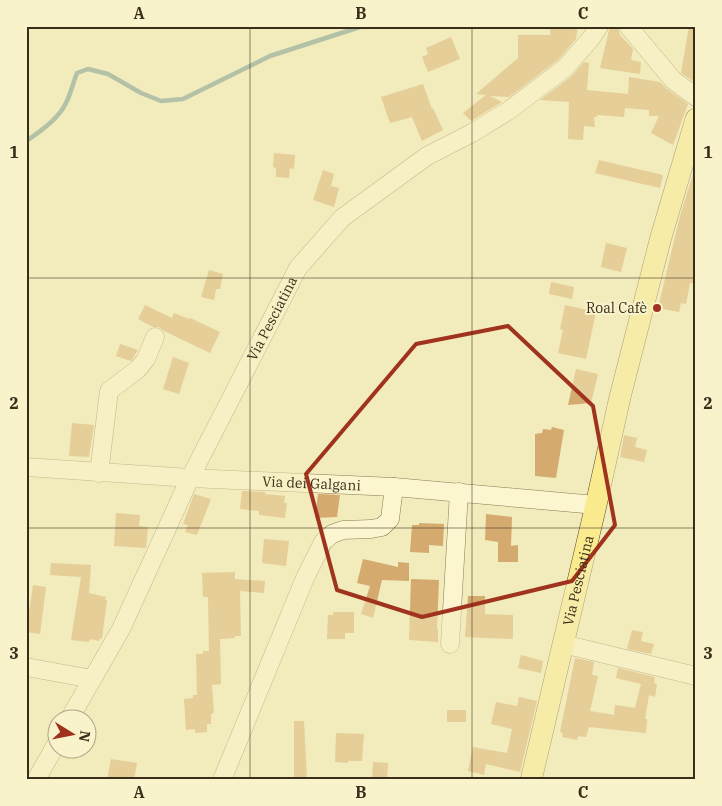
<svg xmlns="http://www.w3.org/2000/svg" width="722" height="806" viewBox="0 0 722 806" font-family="'IBM Plex Serif',serif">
<rect width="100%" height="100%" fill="#f2ebbc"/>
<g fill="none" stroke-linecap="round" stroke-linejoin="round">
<!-- stream -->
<path stroke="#67918d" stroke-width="4.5" d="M 26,141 C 40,132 59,118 66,103 C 71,93 73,83 77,73 L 88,69 L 108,74 L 141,93 L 161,101 L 183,99 L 270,56 L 363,26"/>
</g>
<!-- building -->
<path fill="#d4aa6e" d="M 550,26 L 578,26 L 576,39 L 558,60 L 509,97 L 490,96 L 502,102 L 471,121 L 463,113 L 486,95 L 476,94 L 518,58 L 518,35 L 550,35 Z
M 610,26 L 618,27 L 620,35 L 633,49 L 631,60 L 641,62 L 640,74 L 600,68 Z
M 689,26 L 696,26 L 696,63 L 693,81 L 681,73 Z
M 451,37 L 460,59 L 428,72 L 422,57 L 428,54 L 426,48 Z
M 584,62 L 589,63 L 587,90 L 628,94 L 629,77 L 660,82 L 667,89 L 688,104 L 673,145 L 651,133 L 659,116 L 649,116 L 649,110 L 625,108 L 624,117 L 597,115 L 597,117 L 594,117 L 595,127 L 584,126 L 583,140 L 568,139 L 569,102 L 540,100 L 572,76 Z
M 423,84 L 432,109 L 433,108 L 443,130 L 422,141 L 412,117 L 390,123 L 381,97 Z
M 274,153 L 295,155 L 294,169 L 290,168 L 289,178 L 276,177 L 276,168 L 273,167 Z
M 599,160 L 663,175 L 660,188 L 595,173 Z
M 323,170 L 334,174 L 331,186 L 339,188 L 334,207 L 313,200 Z
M 693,174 L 696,174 L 696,284 L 690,283 L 686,304 L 681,303 L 679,312 L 658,308 L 680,216 Z
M 606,243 L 627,248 L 621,272 L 601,267 Z
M 209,270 L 223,274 L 220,289 L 216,289 L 214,300 L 201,297 Z
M 551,282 L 574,287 L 572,299 L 549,294 Z
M 145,305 L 172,318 L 174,313 L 189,319 L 190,318 L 220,332 L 210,353 L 164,331 L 159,327 L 153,327 L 138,319 Z
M 565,305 L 596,312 L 586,359 L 558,353 L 563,330 L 560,329 Z
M 120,344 L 138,350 L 131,361 L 116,356 Z
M 173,357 L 189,363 L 179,394 L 163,389 Z
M 576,369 L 598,374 L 591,403 L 568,405 Z
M 72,423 L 94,425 L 89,457 L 69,456 Z
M 552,427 L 564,430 L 556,478 L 535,476 L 535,434 L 542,433 L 543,429 L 551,430 Z
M 624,435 L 637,438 L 635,447 L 647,450 L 644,462 L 620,457 Z
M 242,491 L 265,492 L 265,494 L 285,496 L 284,503 L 287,503 L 285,518 L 259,515 L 259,511 L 240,509 Z
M 194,494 L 211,499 L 197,535 L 185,532 L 188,525 L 183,524 Z
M 318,494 L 340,495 L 337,517 L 315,518 Z
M 116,513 L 140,515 L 139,526 L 148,527 L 146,548 L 114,546 Z
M 486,514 L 512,517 L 511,546 L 518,545 L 518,562 L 498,562 L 498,542 L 485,540 Z
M 419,523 L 444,524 L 443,546 L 429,545 L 429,553 L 410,552 L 412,525 L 419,525 Z
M 264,539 L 289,541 L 286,566 L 262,563 Z
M 363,559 L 398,567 L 398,562 L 409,563 L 409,581 L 382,580 L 373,618 L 361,614 L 370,586 L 357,583 Z
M 51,563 L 91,565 L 89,593 L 106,597 L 105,600 L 107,600 L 102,639 L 100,638 L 99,641 L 90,639 L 89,642 L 71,640 L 81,577 L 50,575 Z
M 235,572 L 235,579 L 265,581 L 264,593 L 240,591 L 241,636 L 235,636 L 235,638 L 220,639 L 221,684 L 212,685 L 214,713 L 211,714 L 211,724 L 207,724 L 207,732 L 195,733 L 195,729 L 186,730 L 184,699 L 193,698 L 193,695 L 197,695 L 196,654 L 203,654 L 203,651 L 209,651 L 208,597 L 203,597 L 202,573 Z
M 411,579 L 439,580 L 437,629 L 438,629 L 438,642 L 409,640 Z
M 33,585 L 46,587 L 40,634 L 26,632 Z
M 468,596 L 485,596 L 485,614 L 513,615 L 513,639 L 465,637 Z
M 333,612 L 354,612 L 354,633 L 345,633 L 345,639 L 327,639 L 328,615 L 333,615 Z
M 632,630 L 643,632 L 641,641 L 654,644 L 651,654 L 627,649 Z
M 521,655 L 543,661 L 541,673 L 518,668 Z
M 575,658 L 594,662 L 592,675 L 598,676 L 590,711 L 614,715 L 615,705 L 635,708 L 641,684 L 616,678 L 618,668 L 655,677 L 654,683 L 657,684 L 655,697 L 649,695 L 645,719 L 647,719 L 646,733 L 589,727 L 586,737 L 578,736 L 577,740 L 562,737 L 563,733 L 560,732 Z
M 519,697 L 537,701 L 520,772 L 486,764 L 484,775 L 468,771 L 473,747 L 507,753 L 512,729 L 491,724 L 496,702 L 517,706 Z
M 447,710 L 466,710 L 466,722 L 447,722 Z
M 294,721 L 304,721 L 307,780 L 294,780 Z
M 336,733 L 364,734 L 362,761 L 348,761 L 348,763 L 335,762 Z
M 111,759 L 137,763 L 134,780 L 107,780 Z
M 373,762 L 388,763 L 387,780 L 372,780 Z"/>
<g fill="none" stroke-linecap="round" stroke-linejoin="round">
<!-- minor casing -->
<g stroke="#8b7a54" stroke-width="19">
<g id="minor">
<path d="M 628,26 L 673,80 L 696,97"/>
<path id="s1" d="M 26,467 L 190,478 L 394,487 L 596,505"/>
<path d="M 99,473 L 109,391 L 138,369 L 146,359 L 155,337"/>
<path d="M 450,644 L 459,492"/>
<path d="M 563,644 L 696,676"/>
<path d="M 26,667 L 92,679"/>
<path id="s2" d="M 70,718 L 121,629 L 190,478 L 298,268 L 342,218 L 427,156 L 472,133 L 508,111 L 565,68 L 592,37 L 599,26"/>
<path d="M 36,780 L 58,741"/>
<path d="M 222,780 L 305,578 L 323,542 L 332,534 L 343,530 L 371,529 L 382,527 L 390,519 L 394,487"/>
</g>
</g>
<!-- major casing -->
<g stroke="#584729" stroke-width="22">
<g id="major">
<path id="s3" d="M 531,780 L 596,505 L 620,397 L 661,237 L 696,119"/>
</g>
</g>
<!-- minor -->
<use href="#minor" stroke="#fcf6d0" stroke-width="18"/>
<!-- major -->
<use href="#major" stroke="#faeb8f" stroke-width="21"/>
</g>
<!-- marked area -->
<path d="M0 0H722V806H0ZM 508,326 L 593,406 L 615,525 L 572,581 L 422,617 L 337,590 L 306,474 L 416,344 Z" fill="#f2ebbc" fill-opacity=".55" fill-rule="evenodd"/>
<path fill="none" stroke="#a0331e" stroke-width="4" stroke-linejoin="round" d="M 508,326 L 593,406 L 615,525 L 572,581 L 422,617 L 337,590 L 306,474 L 416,344 Z"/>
<!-- grid -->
<path fill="none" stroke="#392e1a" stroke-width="1" stroke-opacity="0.55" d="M 250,26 L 250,780M 472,26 L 472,780M 26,278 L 696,278M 26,528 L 696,528"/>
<!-- markers -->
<circle fill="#a0331e" stroke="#f9f3cc" stroke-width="2" cx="657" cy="308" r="5"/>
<g text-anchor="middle" stroke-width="4" stroke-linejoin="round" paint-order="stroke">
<!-- poi labels -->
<g font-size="14" fill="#392e1a" stroke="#f9f3cc" text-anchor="end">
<text x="647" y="313">Roal Cafè</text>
</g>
<!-- street labels -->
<g font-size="14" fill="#392e1a" stroke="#f9f3cc">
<text dy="5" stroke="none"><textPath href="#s2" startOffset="448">Via Pesciatina</textPath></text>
<text dy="5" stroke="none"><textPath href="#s1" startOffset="286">Via dei Galgani</textPath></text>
<text dy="5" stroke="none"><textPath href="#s3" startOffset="205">Via Pesciatina</textPath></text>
</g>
</g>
<!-- border -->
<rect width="722" height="806" fill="none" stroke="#f9f3cc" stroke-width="55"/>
<!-- north arrow -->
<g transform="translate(72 734) rotate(100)"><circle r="24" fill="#f9f3cc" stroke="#aca485"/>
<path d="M0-4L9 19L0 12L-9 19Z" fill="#a0331e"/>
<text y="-8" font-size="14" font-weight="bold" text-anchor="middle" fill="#392e1a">N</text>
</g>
<rect x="28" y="28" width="666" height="750" fill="none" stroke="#392e1a" stroke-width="2"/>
<g font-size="16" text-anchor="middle" font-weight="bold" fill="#392e1a">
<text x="139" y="19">A</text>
<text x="361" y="19">B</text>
<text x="583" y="19">C</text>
<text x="14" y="158">1</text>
<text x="708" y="158">1</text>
<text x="14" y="409">2</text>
<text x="708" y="409">2</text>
<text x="14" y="659">3</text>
<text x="708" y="659">3</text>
<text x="139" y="798">A</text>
<text x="361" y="798">B</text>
<text x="583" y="798">C</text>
</g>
</svg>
